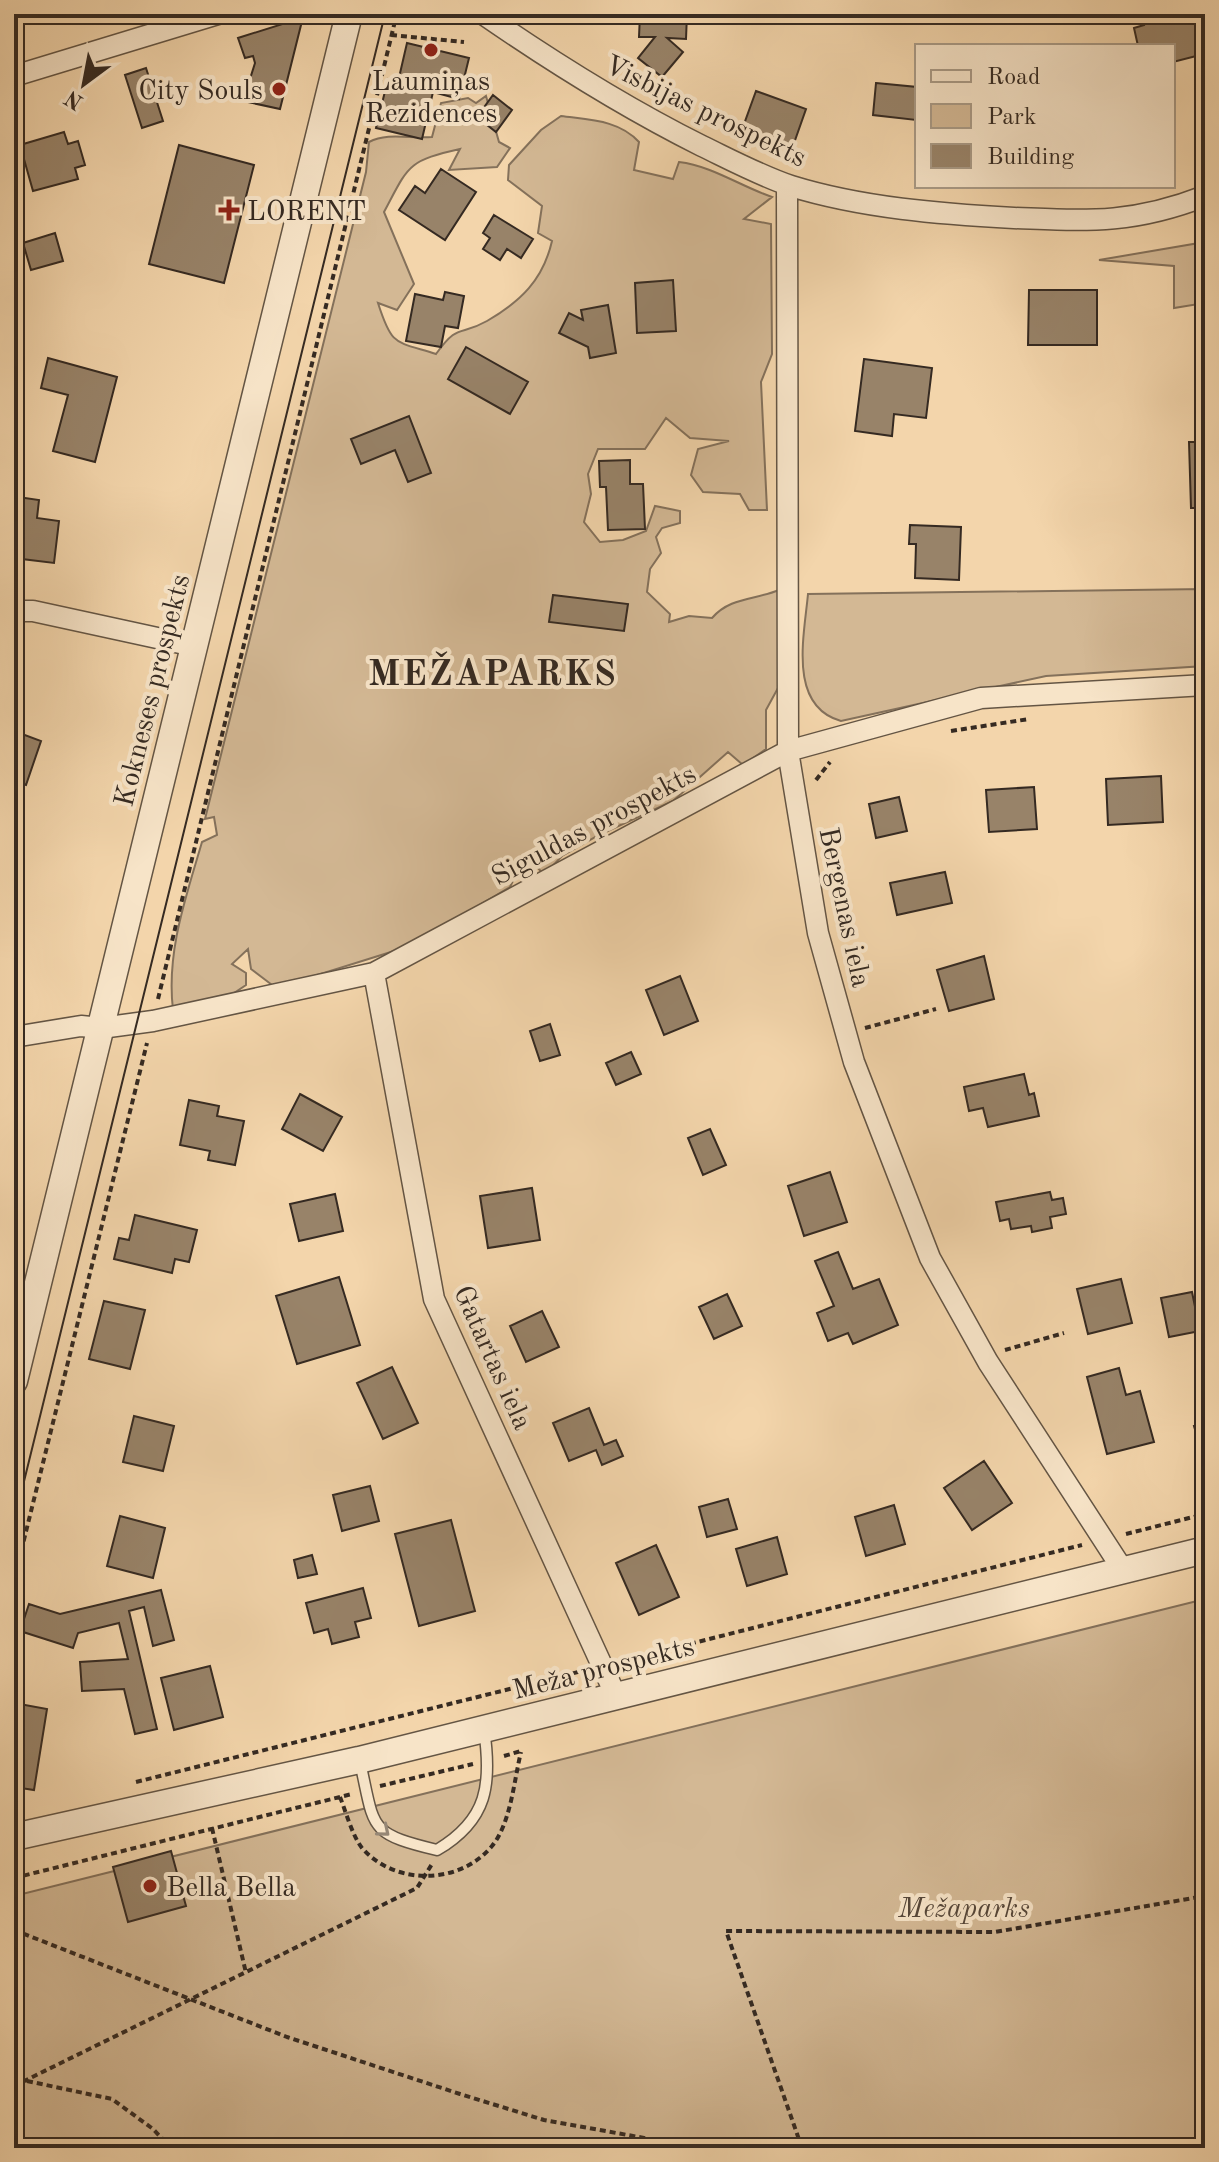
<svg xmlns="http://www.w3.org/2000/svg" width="1219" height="2162" viewBox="0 0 1219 2162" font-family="'Old Standard TT',serif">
<rect width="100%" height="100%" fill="#f3d5ab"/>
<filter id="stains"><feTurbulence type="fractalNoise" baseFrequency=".0025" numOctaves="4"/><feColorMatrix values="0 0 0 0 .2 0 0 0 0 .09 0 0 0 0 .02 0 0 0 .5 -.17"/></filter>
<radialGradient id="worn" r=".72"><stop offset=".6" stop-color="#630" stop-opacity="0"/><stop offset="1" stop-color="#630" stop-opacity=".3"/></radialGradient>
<!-- green -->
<path fill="#d3b894" stroke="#84715b" stroke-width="2" d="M 486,96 L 499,142 L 510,148 L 497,167 L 449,170 L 460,149 C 407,161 409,165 384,212 L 414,284 L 397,310 L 378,303 C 392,347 395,341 436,354 C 459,322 459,337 487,321 C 521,301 543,280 552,241 L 538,233 L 542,206 L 508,180 L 509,165 L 541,130 L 561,116 C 590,120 619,120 639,142 L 634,170 L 673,179 L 679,162 C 712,166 740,186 772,197 L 744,219 L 771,224 L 772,354 L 761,382 L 767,510 L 749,510 L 740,494 L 703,492 L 691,475 L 698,449 L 729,441 L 690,438 L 666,418 L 645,449 L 598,449 L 588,474 L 591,494 L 584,522 L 600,542 L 623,540 L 646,531 L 655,506 L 680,511 L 680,523 L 662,528 L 656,537 L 661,553 L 650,569 L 647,592 L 670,614 L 669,622 L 689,616 L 712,618 C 730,597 755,600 779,590 L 778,688 L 766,710 L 766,749 L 743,765 L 728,752 L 673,801 L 599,835 L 562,856 L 544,875 L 531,860 L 522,862 L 510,887 L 410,946 L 276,988 L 251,969 L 248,949 L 232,964 L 246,973 L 246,985 L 231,995 L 173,1010 C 166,952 186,897 202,842 L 217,835 L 214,817 L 205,819 L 366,172 L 369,142 C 388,132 410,139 432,137 L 441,103 L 468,98 L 476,103 Z
M 1205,242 L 1205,303 L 1174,308 L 1174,266 L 1099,260 Z
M 1205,589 L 1205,666 L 1046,676 L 841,721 C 788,706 804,637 808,594 Z
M 1205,1599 L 1205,2148 L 14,2148 L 14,1896 Z"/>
<!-- building -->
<path fill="#988369" stroke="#352a22" stroke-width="2" d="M 640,14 L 687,14 L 686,39 L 667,38 L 683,52 L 662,77 L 638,58 L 655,37 L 639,37 Z
M 1141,14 L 1159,14 L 1161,21 L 1194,14 L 1204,54 L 1173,62 L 1173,46 L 1138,46 L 1134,28 L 1144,25 Z
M 295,20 L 301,25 L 280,109 L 243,101 L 255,63 L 253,56 L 245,58 L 238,38 Z
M 407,43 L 469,58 L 459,99 L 433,92 L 422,139 L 376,128 L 388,79 L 398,82 Z
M 146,68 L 163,121 L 142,128 L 125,75 Z
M 876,83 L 917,87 L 916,120 L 873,115 Z
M 756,91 L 806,109 L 793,146 L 743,127 Z
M 493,95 L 512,110 L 496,132 L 477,117 Z
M 64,132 L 68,144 L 78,141 L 85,165 L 75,168 L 78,179 L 33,191 L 20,145 Z
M 179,145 L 254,165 L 224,283 L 149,264 Z
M 441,169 L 476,192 L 445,240 L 399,210 L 415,186 L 425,193 Z
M 494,215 L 533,239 L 521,258 L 507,249 L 500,260 L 483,249 L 490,238 L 483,233 Z
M 55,233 L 63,261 L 31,270 L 23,243 Z
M 673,280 L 676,331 L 637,333 L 635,283 Z
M 1029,290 L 1097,290 L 1097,345 L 1028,345 Z
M 445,292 L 464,296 L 458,328 L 445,326 L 441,347 L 406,341 L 415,294 L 443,300 Z
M 608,305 L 616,353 L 590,358 L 588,347 L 559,333 L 569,313 L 583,320 L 581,310 Z
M 466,347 L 528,382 L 510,414 L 448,379 Z
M 48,358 L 117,377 L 95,462 L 53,451 L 68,395 L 41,388 Z
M 864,359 L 932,368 L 926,418 L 894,414 L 892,436 L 855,431 Z
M 409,416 L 431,473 L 408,482 L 395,450 L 361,464 L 351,439 Z
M 1189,442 L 1205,442 L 1205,508 L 1191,508 Z
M 630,460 L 630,484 L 643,484 L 645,529 L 608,530 L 606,487 L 600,487 L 599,461 Z
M 18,497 L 39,500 L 37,518 L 59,521 L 54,563 L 14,558 Z
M 910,525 L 961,527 L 959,580 L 915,578 L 916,544 L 909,544 Z
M 553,595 L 628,604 L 624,631 L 549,622 Z
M 14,731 L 41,741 L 26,785 L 14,781 Z
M 1161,776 L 1163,822 L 1108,825 L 1106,779 Z
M 1034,787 L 1037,829 L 989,832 L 986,790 Z
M 899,797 L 907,831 L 876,838 L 869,804 Z
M 945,872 L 952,903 L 897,915 L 890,883 Z
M 984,956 L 994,999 L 949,1011 L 937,970 Z
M 680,976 L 698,1021 L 664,1035 L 646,990 Z
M 550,1024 L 560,1055 L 540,1061 L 530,1031 Z
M 631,1052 L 641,1074 L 616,1085 L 606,1063 Z
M 1024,1074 L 1029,1095 L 1034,1093 L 1039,1116 L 988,1127 L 983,1108 L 969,1111 L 964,1087 Z
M 300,1094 L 342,1117 L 323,1151 L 282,1129 Z
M 189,1100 L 219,1106 L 217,1116 L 244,1121 L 235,1165 L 208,1160 L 210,1151 L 180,1145 Z
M 710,1129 L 726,1165 L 703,1175 L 688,1138 Z
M 830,1172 L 847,1222 L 804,1236 L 788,1186 Z
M 532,1188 L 540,1240 L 488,1248 L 480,1196 Z
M 1050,1192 L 1052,1200 L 1063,1198 L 1066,1214 L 1050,1217 L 1052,1228 L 1032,1232 L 1031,1226 L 1011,1229 L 1009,1219 L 1000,1221 L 996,1202 Z
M 335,1194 L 343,1231 L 299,1241 L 290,1204 Z
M 135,1215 L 197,1230 L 189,1262 L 175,1259 L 172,1273 L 114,1259 L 119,1238 L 129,1240 Z
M 838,1252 L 853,1289 L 879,1279 L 898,1325 L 853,1344 L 848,1333 L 828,1341 L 817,1313 L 834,1306 L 815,1261 Z
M 339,1277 L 360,1345 L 297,1364 L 276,1296 Z
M 1121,1279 L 1132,1323 L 1088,1334 L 1077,1289 Z
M 1192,1292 L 1200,1331 L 1169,1337 L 1161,1298 Z
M 727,1294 L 742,1326 L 714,1339 L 699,1307 Z
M 104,1301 L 145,1310 L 130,1369 L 89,1359 Z
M 542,1311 L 559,1347 L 526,1362 L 510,1326 Z
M 392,1367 L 418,1423 L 383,1439 L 357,1383 Z
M 1119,1368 L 1126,1395 L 1140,1391 L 1154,1442 L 1107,1454 L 1087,1377 Z
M 589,1408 L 604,1445 L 616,1440 L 623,1456 L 602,1465 L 596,1450 L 569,1461 L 553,1423 Z
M 134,1416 L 174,1426 L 163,1471 L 123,1462 Z
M 1205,1423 L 1205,1461 L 1204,1461 L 1194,1426 Z
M 984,1461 L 1012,1503 L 972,1530 L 944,1488 Z
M 370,1486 L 379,1521 L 342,1531 L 333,1495 Z
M 728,1499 L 737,1529 L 707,1537 L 699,1507 Z
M 894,1505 L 905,1544 L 866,1556 L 855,1517 Z
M 120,1516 L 165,1528 L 153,1578 L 107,1566 Z
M 451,1520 L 475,1611 L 419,1626 L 395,1534 Z
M 777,1537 L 787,1574 L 747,1586 L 736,1549 Z
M 656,1545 L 679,1597 L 639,1615 L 616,1563 Z
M 312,1555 L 317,1574 L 298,1578 L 294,1560 Z
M 363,1588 L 371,1618 L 355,1622 L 359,1637 L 332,1644 L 328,1629 L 314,1633 L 306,1603 Z
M 161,1590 L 174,1640 L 153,1646 L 144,1607 L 129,1611 L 157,1729 L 135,1734 L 124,1689 L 82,1691 L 80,1662 L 128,1659 L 119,1623 L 78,1633 L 73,1648 L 20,1631 L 29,1604 L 60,1614 Z
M 210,1666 L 223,1717 L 174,1730 L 161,1678 Z
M 14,1703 L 47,1709 L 34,1790 L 14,1787 Z
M 171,1851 L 186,1906 L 128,1922 L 113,1867 Z"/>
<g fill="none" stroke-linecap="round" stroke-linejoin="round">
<!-- service casing -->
<g stroke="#645544" stroke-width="13">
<path id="service" d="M 360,1762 C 375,1829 367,1833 437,1850 C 488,1820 492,1784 484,1729"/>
</g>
<!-- minor casing -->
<g stroke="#645544" stroke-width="23">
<path id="minor" d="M 483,14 C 554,63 626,108 702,146 C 731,160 761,176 791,186 C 862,208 941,214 1014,218 C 1089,221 1133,224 1205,196
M 14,76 L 218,14
M 787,185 L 788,751 L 818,933 L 854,1062 L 930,1258 L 988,1362 L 1123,1570
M 14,611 L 33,611 L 194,646
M 374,973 L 434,1299 L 616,1696
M 14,1037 L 81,1026 L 101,1028 L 153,1021 L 374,973 L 788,751 L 981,698 L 1205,685"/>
</g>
<!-- tertiary casing -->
<g stroke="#645544" stroke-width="29">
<path id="tertiary" d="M 14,1381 L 349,14
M 14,1837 L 359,1760 L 1205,1550"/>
</g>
<!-- path -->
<path stroke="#352a22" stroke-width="4" stroke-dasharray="6 4" stroke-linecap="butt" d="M 298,22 L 303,14
M 391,35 L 464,42
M 951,731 L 1029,719
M 816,780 L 830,762
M 158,999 L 396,17
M 865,1028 L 936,1009
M 1005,1350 L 1064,1333
M 1126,1534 L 1205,1514
M 14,1580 L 147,1043
M 622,1661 L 1082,1545
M 504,1756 L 521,1751
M 136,1782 L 582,1671
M 380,1786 L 473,1764
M 340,1797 C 346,1812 352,1835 362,1848 C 395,1886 460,1885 492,1846 C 511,1823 514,1780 521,1752
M 212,1828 L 246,1973
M 14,1878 L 352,1794
M 14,1930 L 287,2037 L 460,2094 L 544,2120 L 700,2148
M 27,2081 L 112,2099 L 153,2129 L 171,2148
M 14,2086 L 417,1888 L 432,1864
M 802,2148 L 726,1931 L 995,1932 L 1205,1896"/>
<!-- service -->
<use href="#service" stroke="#f7e4c8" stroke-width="10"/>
<!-- minor -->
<use href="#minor" stroke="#f7e4c8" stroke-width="20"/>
<!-- tertiary -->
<use href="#tertiary" stroke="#f7e4c8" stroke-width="26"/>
<!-- tram -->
<path stroke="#352a22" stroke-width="2" d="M 14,1522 L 385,14"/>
</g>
<!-- one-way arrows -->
<defs><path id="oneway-chevron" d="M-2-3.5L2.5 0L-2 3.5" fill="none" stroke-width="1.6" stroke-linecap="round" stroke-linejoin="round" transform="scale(2)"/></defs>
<use stroke="#968775" href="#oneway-chevron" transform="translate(384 1831) rotate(40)"/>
<!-- markers -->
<g fill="#8f2418" stroke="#f7e4c8" stroke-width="3">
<circle cx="431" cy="50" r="8"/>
<circle cx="279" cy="89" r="8"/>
<path d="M225 198h8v8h8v8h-8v8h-8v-8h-8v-8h8z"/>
<circle cx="150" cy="1886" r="8"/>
</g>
<g text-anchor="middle" stroke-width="8" stroke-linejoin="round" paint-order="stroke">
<!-- poi labels -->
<g font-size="28" fill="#352a22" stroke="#f7e4c8" text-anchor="start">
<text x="431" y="90" text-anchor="middle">Laumiņas<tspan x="431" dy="32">Rezidences</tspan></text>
<text x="263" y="99" text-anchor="end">City Souls</text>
<text x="247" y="220">LORENT</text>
<text x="166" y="1896">Bella Bella</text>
</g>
<!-- street labels -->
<g font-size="28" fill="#352a22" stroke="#f7e4c8">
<text transform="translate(706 110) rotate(26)" y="10">Visbijas prospekts</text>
<text transform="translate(151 690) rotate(-76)" y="10">Kokneses prospekts</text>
<text transform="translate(593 824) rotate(-28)" y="10">Siguldas prospekts</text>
<text transform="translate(846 907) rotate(78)" y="10">Bergenas iela</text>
<text transform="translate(494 1357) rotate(66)" y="10">Gatartas iela</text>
<text transform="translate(603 1667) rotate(-14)" y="10">Meža prospekts</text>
</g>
<!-- park labels -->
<g font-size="28" font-style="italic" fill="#554639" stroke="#f7e4c8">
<text x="964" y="1917">Mežaparks</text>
</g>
<!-- district labels -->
<g font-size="36" font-weight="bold" letter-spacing="2" fill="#352a22" stroke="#f7e4c8">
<text x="493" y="685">MEŽAPARKS</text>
</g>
</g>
<!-- margin -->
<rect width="1219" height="2162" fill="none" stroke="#f3d5ab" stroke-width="48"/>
<rect x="16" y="16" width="1187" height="2130" fill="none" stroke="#352a22" stroke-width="4"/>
<rect x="24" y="24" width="1171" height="2114" fill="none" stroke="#352a22" stroke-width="2"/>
<!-- legend -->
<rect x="915" y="44" width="260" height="144" fill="#f7e4c8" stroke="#a99a86" stroke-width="2"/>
<rect x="931" y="70" width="40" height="12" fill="#f7e4c8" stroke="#a99a86" stroke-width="2"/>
<text x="987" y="84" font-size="24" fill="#352a22">Road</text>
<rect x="931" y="104" width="40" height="24" fill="#d3b894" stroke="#a99a86" stroke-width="2"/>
<text x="987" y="124" font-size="24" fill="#352a22">Park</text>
<rect x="931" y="144" width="40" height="24" fill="#988369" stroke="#a99a86" stroke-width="2"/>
<text x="987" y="164" font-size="24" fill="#352a22">Building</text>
<!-- north arrow -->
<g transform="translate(84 84) rotate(212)" stroke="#f7e4c8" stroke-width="6" paint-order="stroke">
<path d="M0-6L14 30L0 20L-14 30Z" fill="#352a22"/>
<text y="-12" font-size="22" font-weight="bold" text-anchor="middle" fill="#352a22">N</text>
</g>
<rect width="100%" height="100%" filter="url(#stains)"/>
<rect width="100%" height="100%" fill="url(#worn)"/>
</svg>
